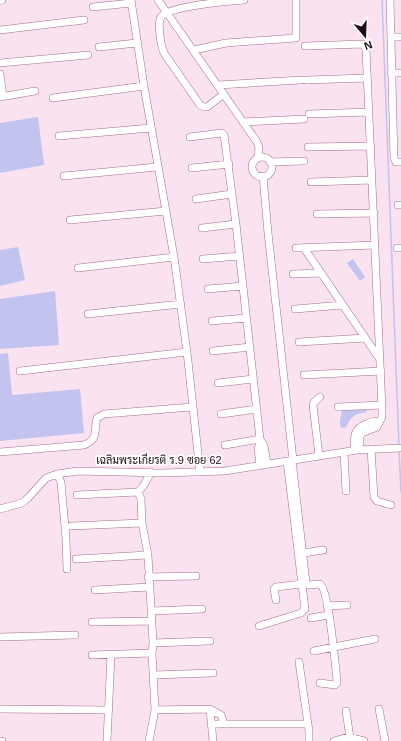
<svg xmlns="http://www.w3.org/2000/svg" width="401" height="741" viewBox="0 0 401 741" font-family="Arial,Sarabun,sans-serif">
<rect width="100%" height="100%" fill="#fbe2f0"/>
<!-- water -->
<path fill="#c2c3ee" d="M 38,117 L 44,165 L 0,173 L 0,123 Z
M 18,247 L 25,280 L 0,286 L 0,250 Z
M 353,259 L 365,277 L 360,281 L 347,263 Z
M 55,291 L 59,345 L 0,349 L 0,299 Z
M 8,353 L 12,395 L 80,389 L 84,433 L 0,441 L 0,354 Z
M 366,409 L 367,412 C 364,413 361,413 357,414 C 351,417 349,422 346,427 L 342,428 C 338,423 341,416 342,411 Z"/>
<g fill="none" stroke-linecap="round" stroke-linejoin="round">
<!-- stream -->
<path stroke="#c2c3ee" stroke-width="1.5" d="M 382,0 L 399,447
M 399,450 L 401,492"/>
<!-- minor casing -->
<g stroke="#a46c8e" stroke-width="8">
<path id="minor" d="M 131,0 L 144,86 L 174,257 L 187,352 L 200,472
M 158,0 L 257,142 L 259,148 L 258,157
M 390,0 L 394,158 L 396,162 L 401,162
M 0,1 L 2,0
M 93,7 L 131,3
M 0,30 L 84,20
M 391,37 L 401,37
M 305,46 L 363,44 L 366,49 L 382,409 L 382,417 L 377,427 L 362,433 L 360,436 L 359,450
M 99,47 L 137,43
M 194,50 L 226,43 L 296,38 L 296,0
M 0,63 L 88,55
M 391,73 L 401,73
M 0,74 L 3,97
M 306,80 L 367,78
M 218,85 L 301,80
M 224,94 L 207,107 L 204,107 L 200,105 L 164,53 C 161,46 157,24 161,17 C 168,6 230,1 244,0
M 0,97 L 35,91
M 53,98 L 144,86
M 309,114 L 369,112
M 243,122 L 304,119
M 59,136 L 151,128
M 190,137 L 221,133 L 224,135 L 236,224 L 260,439 L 264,446 L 267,464
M 308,147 L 371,146
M252 167a10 10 0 1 1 20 0a10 10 0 1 1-20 0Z
M 270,162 L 304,161
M 192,168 L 229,164
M 64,176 L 157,167
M 263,176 L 268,233 L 293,460
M 311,182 L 372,180
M 196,199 L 232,194
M 398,205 L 401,205
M 317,214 L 374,213
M 70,220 L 166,211
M 202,228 L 236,224
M 296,248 L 375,245
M 304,248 L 379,358
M 397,248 L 401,248
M 203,259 L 240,256
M 78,268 L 174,257
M 293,274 L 321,273
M 208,289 L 243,286
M 295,309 L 343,305
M 88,314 L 181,304
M 212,321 L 246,318
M 299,342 L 365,338
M 213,351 L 250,347
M 20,371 L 187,352
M 304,375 L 381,371
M 218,383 L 253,379
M 338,407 L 382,405
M 221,414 L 257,409
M 225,445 L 260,439
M 371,449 L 374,497 L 377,501 L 391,505
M 354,451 C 355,437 352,430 366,424 C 371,422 373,421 378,422
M 0,452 L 84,445 C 100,438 93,431 97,418 L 104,414 L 192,407
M 344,452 L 346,491
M 319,456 L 313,405 L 314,402 L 320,397
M 292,460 L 306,583 L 309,585 L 320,584 C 329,590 335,664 337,680 L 337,683 L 335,685 L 320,683
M 260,465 L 258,448 L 261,442
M 57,474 L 61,482 L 66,539 L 67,569
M 138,492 L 144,485 L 151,472
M 77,495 L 138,492 L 141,499 L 142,523 L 148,555 L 153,643 L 152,653 L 155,710 L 149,741
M 0,509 L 22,503 L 28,498 L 46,478 L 57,474 L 78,471 L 162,473 L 225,471 L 357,450 L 401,448
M 71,526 L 142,523
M 303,553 L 323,550
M 76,559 L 148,555
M 148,577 L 196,576
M 95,590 L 149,587
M 276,600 L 274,589 L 276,587 L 301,584
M 327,606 L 347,605
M 151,611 L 202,609
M 311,618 L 329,615
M 92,622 L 151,621
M 259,626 L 301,613 L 305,609 L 287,461
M 0,637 L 75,635
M 153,643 L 210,641
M 314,651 L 375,639
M 92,655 L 152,653
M 299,662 L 309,731 L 309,741
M 153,675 L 213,673
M 0,709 L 109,710
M 210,709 L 213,741
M 379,709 L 385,741
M 155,710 L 210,709 L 221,715 L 224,724
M 346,711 L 350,738
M 212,724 L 308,724
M 0,741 L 2,741
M 107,741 L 111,655
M 334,741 L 348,737 L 364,741"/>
</g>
<!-- minor -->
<use href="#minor" stroke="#fff" stroke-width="7"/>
</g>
<g text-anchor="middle" stroke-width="3.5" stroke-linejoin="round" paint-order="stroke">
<!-- street labels -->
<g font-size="11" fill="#200b18" stroke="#fff">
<text x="159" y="464">เฉลิมพระเกียรติ ร.9 ซอย 62</text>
</g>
</g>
<!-- north arrow -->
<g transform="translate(365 36) rotate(161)" stroke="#ffffff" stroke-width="3" paint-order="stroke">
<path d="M0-3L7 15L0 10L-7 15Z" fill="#200b18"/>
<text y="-6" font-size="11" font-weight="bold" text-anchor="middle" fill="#200b18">N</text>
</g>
</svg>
